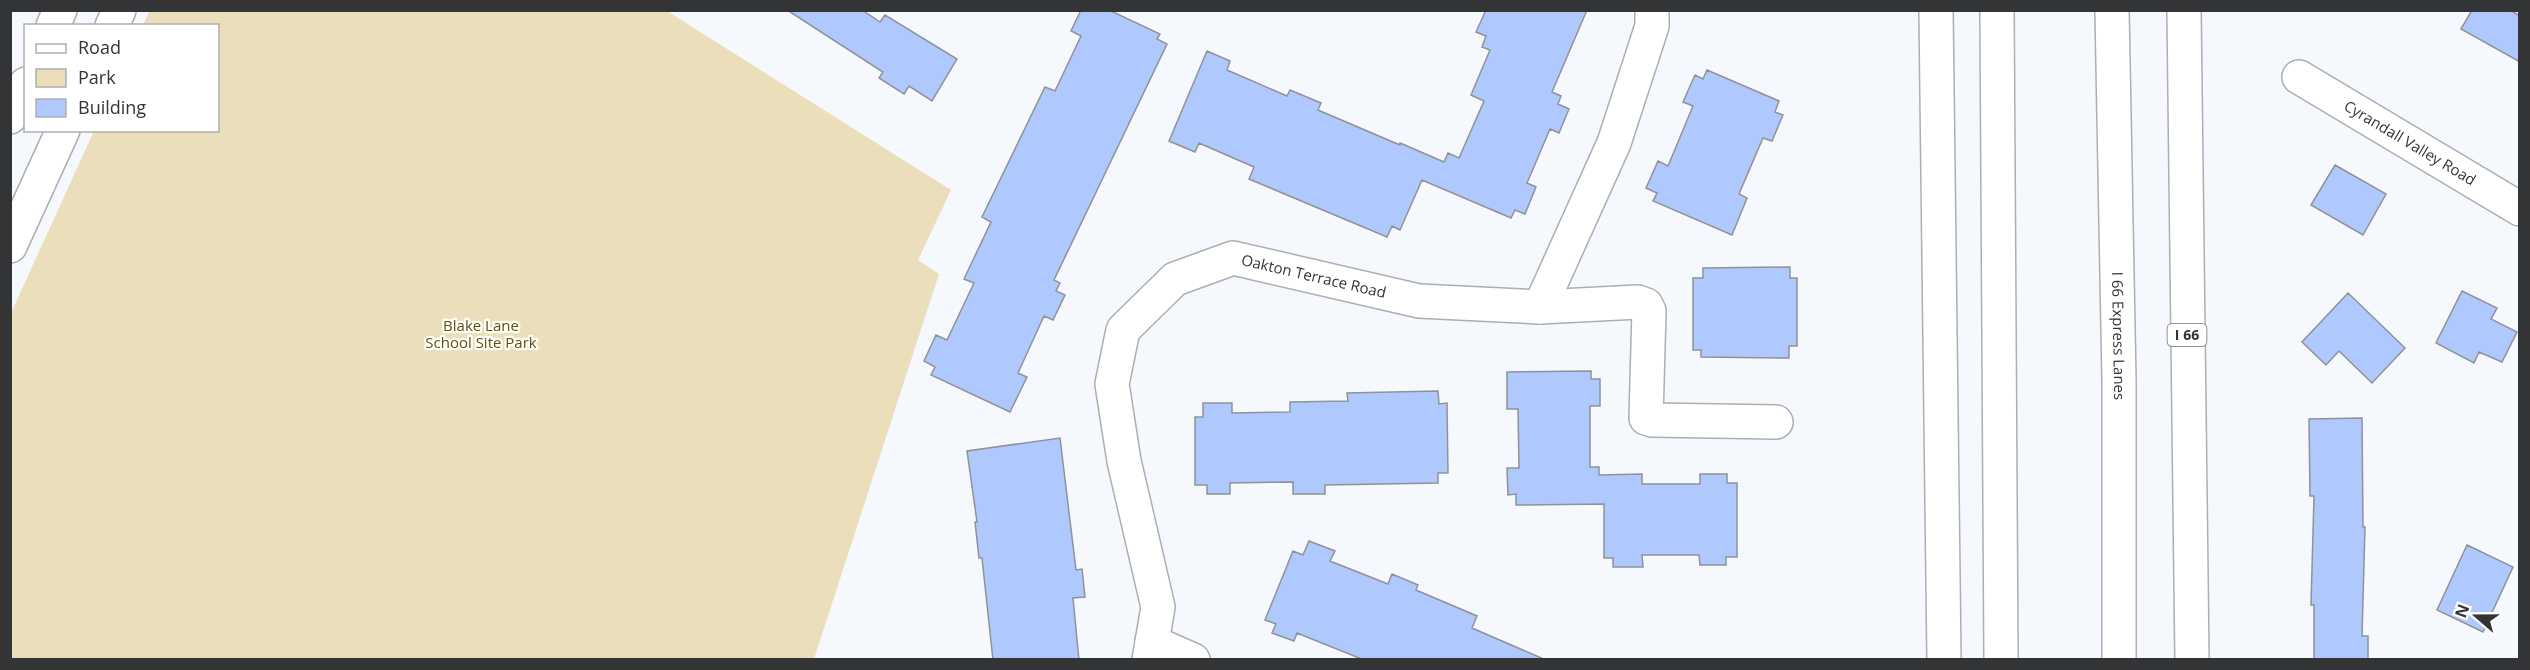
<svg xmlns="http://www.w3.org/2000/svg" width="2530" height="670" viewBox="0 0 2530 670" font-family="'Open Sans',sans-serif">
<rect width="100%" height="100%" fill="#f5f8fc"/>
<!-- green -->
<path fill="#ebdebb" d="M 150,10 L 667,11 L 951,190 L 918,260 L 939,274 L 814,659 L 11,659 L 11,313 L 94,131 L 218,130 L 218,26 L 143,25 Z"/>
<!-- building -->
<path fill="#afc9fe" stroke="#909295" stroke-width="1.5" d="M 787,10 L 862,10 L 880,22 L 885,15 L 957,59 L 932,101 L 909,86 L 904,94 L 879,78 L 883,72 Z
M 1081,10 L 1109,10 L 1160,34 L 1157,39 L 1167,44 L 1054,280 L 1060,283 L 1056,291 L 1065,295 L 1053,320 L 1044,316 L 1018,373 L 1027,377 L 1010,412 L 931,375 L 935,367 L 924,361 L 936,335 L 947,340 L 974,283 L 964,279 L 991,222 L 982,217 L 1045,87 L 1055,91 L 1081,36 L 1071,31 Z
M 1486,10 L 1587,10 L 1552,92 L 1561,96 L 1558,104 L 1569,109 L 1559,133 L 1550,129 L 1527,183 L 1536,187 L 1525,214 L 1515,210 L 1511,218 L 1422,180 L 1400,230 L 1392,226 L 1387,237 L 1249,179 L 1254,167 L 1199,143 L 1195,152 L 1169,141 L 1207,51 L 1230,61 L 1227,70 L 1287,96 L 1290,90 L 1321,103 L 1318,110 L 1400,145 L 1400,143 L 1444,162 L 1448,153 L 1459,158 L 1484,101 L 1471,95 L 1490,50 L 1482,47 L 1486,36 L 1476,32 Z
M 2472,10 L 2510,10 L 2520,16 L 2520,62 L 2461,29 Z
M 1707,70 L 1779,101 L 1775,112 L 1783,115 L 1772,141 L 1763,138 L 1739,194 L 1747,198 L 1732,235 L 1653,201 L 1657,193 L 1646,188 L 1658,161 L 1668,166 L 1693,106 L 1683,102 L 1695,75 L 1703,79 Z
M 2335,165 L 2386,194 L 2363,235 L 2311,205 Z
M 1790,267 L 1790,278 L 1797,278 L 1797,346 L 1789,346 L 1789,358 L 1701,357 L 1701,350 L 1693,350 L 1693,278 L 1703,278 L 1703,268 Z
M 2462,291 L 2497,308 L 2491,319 L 2517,332 L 2502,362 L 2479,352 L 2474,363 L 2436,343 Z
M 2348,293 L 2405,348 L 2372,383 L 2339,351 L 2326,365 L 2302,342 Z
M 1591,371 L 1591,379 L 1600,379 L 1600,406 L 1590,406 L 1590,467 L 1599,467 L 1599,475 L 1642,474 L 1642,484 L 1700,484 L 1700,474 L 1727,474 L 1727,483 L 1737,483 L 1737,557 L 1726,557 L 1726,565 L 1700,565 L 1699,555 L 1642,555 L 1643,567 L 1613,567 L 1613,558 L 1604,558 L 1604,504 L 1516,505 L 1516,494 L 1508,495 L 1507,468 L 1519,468 L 1518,409 L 1507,409 L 1507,372 Z
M 1438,391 L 1439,404 L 1447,403 L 1448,473 L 1438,473 L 1438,483 L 1325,485 L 1325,494 L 1293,494 L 1293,482 L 1230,483 L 1230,494 L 1207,494 L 1207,485 L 1195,485 L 1195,417 L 1203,417 L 1203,403 L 1232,403 L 1232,413 L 1290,412 L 1290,402 L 1348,401 L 1347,393 Z
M 2362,418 L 2363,527 L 2365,527 L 2362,636 L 2368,636 L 2368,660 L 2314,660 L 2314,605 L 2311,605 L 2314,496 L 2310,496 L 2309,419 Z
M 1060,438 L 1076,570 L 1082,569 L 1085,597 L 1073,598 L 1079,660 L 993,660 L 982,558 L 979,558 L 975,522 L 977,522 L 967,451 Z
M 1309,541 L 1335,551 L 1330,561 L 1388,584 L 1392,574 L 1418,585 L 1416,590 L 1477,616 L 1472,628 L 1546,660 L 1364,660 L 1297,633 L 1294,641 L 1272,633 L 1276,624 L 1265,620 L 1293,551 L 1303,555 Z
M 2467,545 L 2513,567 L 2483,632 L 2437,610 Z"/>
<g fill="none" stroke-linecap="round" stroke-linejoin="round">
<!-- minor casing -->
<g stroke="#acaeb2" stroke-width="36">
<g id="minor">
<path id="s1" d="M 2299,77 L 2520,209"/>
<path d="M 1540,307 L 1638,302 L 1646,305 L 1649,311 L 1646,418 L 1652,420 L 1776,422"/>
<path d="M 1152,642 L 1193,660"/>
<path id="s2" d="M 1149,660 L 1158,607 L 1124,461 L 1112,384 L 1123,330 L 1175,279 L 1233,258 L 1419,301 L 1540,307 L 1614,143 L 1652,26 L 1652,10"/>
</g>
</g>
<!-- major casing -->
<g stroke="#acaeb2" stroke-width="36">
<path id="major" d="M 53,26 L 60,10
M 112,26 L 119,10
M 10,117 L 26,84
M 10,246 L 63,130"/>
</g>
<!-- highway casing -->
<g stroke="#acaeb2" stroke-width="36">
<g id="highway">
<path d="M 1936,10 L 1944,660"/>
<path d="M 1997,10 L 2001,660"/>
<path id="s3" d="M 2112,10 L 2119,381 L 2119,660"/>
<path d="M 2184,10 L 2192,660"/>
</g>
</g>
<!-- minor -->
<use href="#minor" stroke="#fff" stroke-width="33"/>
<!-- major -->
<use href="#major" stroke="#fff" stroke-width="33"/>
<!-- highway -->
<use href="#highway" stroke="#fff" stroke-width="33"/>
</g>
<g text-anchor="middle" stroke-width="4.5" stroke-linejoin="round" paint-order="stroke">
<!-- shield labels -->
<rect fill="#fff" stroke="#707172" stroke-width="1.5" x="2167.5" y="324" width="39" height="22" rx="4.5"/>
<g font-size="14" font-weight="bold" fill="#333436">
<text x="2187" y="340">I 66</text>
</g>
<!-- street labels -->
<g font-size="15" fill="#333436" stroke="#fff">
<text dy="5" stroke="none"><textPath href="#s1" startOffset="129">Cyrandall Valley Road</textPath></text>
<text dy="5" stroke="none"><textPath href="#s2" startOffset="554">Oakton Terrace Road</textPath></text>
<text dy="5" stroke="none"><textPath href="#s3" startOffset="326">I 66 Express Lanes</textPath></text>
</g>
<!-- park labels -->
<g font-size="15" fill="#654f05" stroke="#fff">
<text x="481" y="331">Blake Lane<tspan x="481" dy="17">School Site Park</tspan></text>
</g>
</g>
<!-- border -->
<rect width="2530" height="670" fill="none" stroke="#333436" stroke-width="24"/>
<!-- legend -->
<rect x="24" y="24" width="195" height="108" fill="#ffffff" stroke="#adaeaf" stroke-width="1.5"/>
<rect x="36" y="44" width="30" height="9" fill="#ffffff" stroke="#adaeaf" stroke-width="1.5"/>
<text x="78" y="54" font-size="18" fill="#333436">Road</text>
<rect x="36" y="69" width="30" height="18" fill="#ebdebb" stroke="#adaeaf" stroke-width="1.5"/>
<text x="78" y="84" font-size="18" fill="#333436">Park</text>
<rect x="36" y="99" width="30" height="18" fill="#afc9fe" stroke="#adaeaf" stroke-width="1.5"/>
<text x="78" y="114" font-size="18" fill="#333436">Building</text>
<!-- north arrow -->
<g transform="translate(2476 616) rotate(290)" stroke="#ffffff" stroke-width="4.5" paint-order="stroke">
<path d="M0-4.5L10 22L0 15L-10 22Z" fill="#333436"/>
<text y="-9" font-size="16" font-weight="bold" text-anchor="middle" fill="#333436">N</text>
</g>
</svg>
